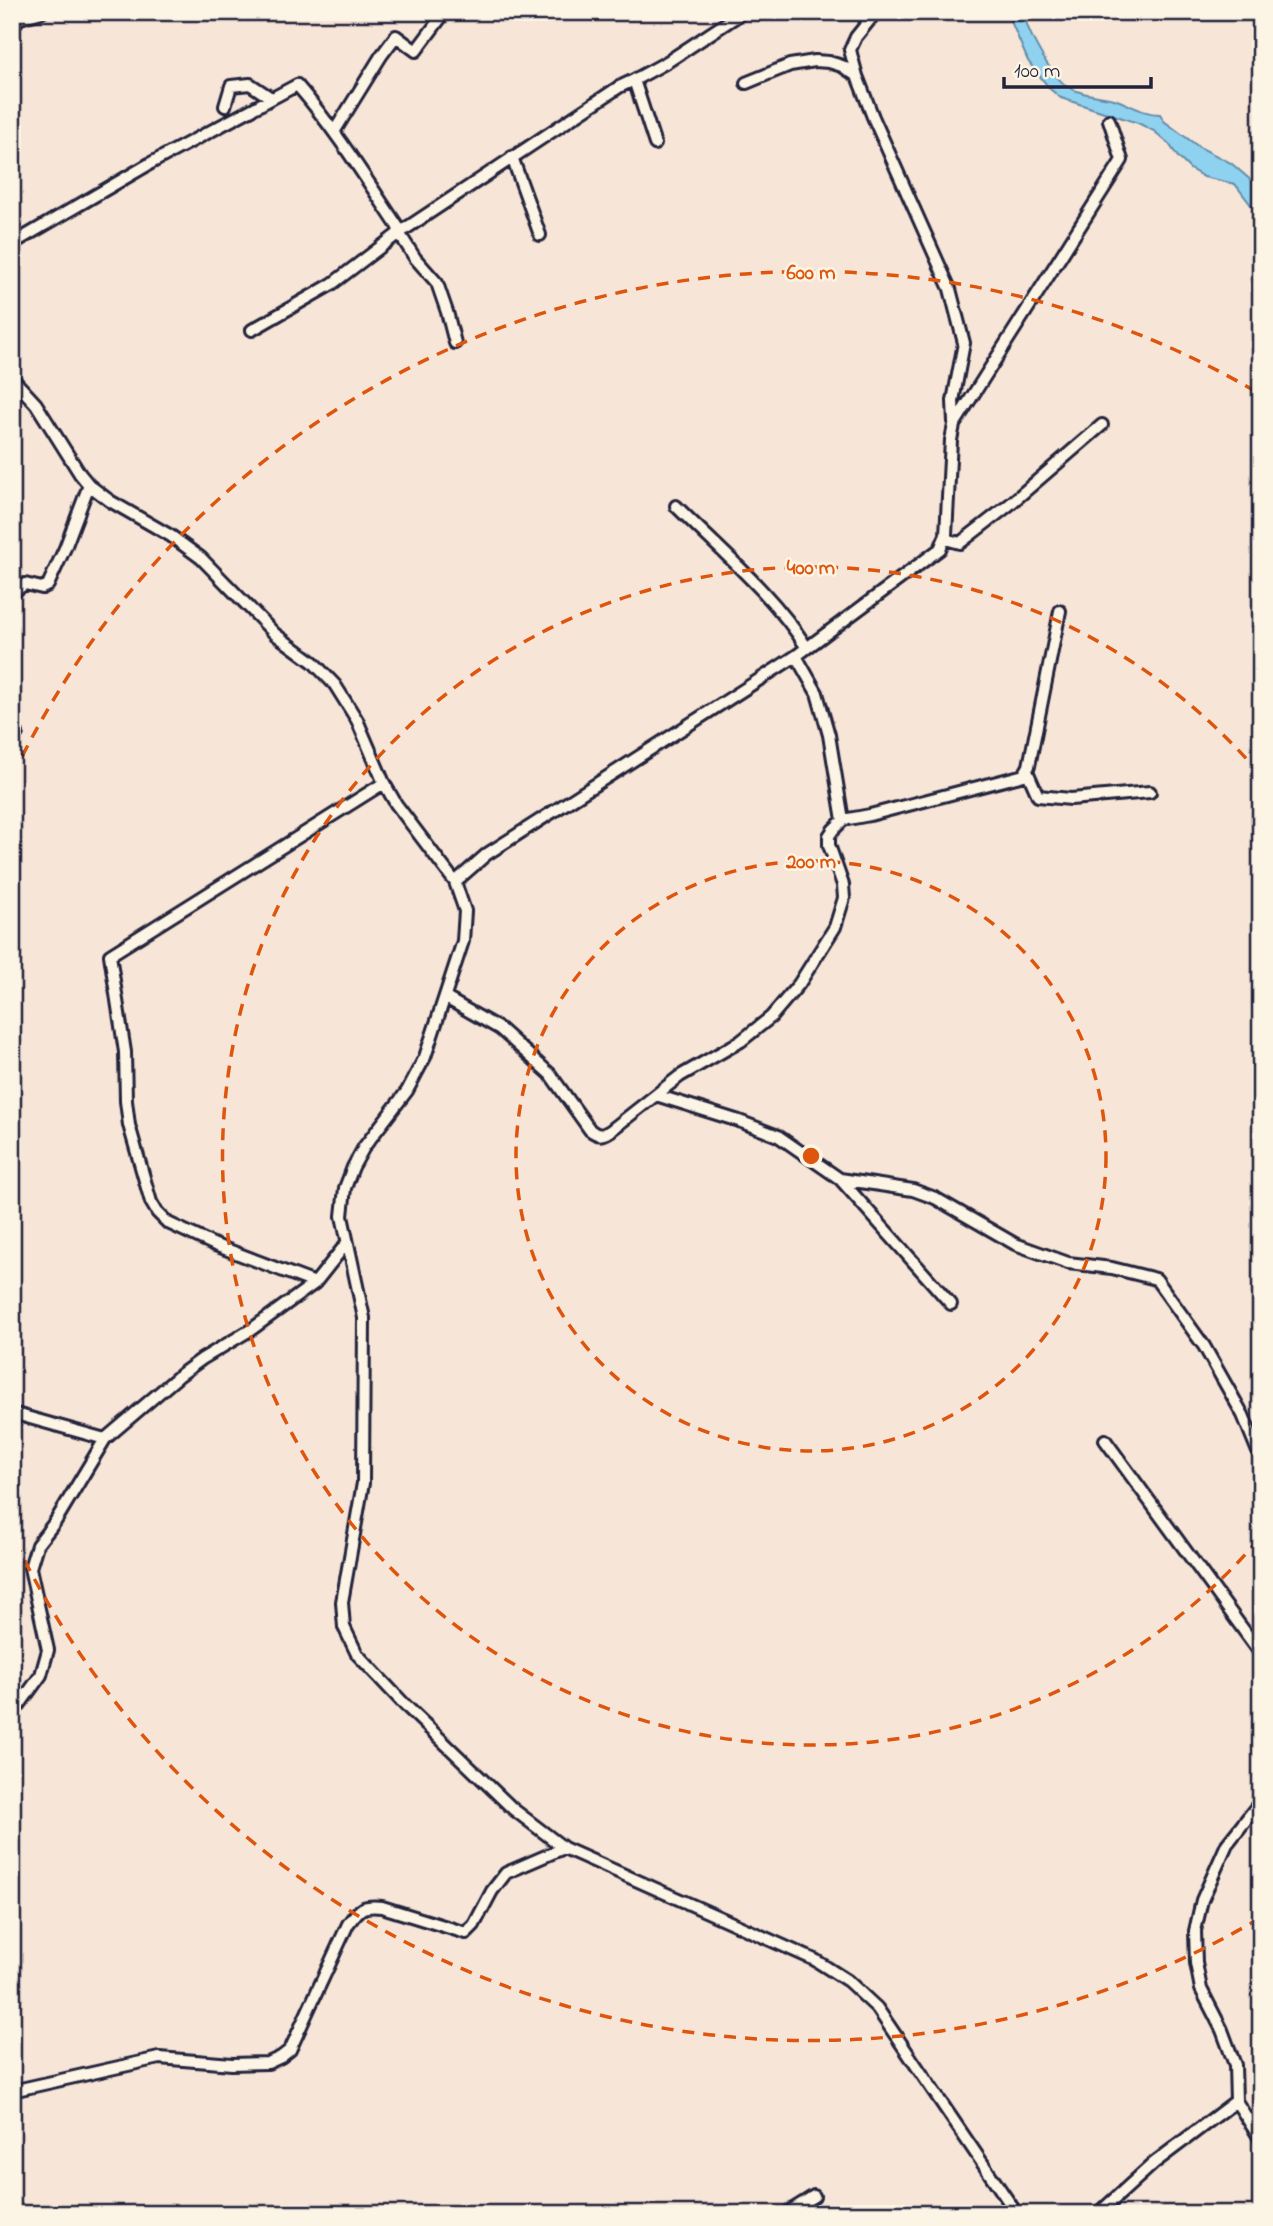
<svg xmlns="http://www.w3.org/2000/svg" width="1273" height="2226" viewBox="0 0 1273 2226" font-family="'Indie Flower',sans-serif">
<rect width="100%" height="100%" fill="#f7e5d7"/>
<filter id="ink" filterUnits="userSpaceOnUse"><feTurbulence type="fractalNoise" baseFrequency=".0143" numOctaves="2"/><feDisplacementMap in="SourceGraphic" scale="14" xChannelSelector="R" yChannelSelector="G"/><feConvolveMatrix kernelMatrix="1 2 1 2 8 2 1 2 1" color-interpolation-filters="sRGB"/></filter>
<g filter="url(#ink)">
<!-- water -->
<path fill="#8fd2f0" stroke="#638ca8" stroke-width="2" d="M 1007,12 L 1024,12 C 1026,31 1051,76 1067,86 C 1082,96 1098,95 1114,99 C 1130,104 1142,114 1160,114 L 1164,121 L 1199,147 L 1231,163 L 1261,189 L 1261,211 L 1251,205 L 1235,184 L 1204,177 L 1190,169 L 1178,157 L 1169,144 L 1154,131 L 1138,123 L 1061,98 L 1050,89 L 1028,61 Z"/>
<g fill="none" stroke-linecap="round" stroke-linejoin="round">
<!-- street casing -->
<g stroke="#22223b" stroke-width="16">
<path id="street" d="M 12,27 L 20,18 L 42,12
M 857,76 L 850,50 L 856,37 L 876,12
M 634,80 L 667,62 L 743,12
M 746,83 L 790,65 L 815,61 L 829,62 L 842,66 L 857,76 L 873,117 L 950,289 L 964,343 L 953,401 L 954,422
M 225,106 L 231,86 L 250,84 L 271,98
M 334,132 L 381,56 L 396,36 L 416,51 L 445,12
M 512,157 L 540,235
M 12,244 L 151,163 L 297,85 C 335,129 366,179 398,227 L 399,233 L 332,284 L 252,330
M 455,343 L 447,312 L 437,283 L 415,258 L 399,233 L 619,87 L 634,80 L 655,144
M 12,378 L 36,404 L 80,474 L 89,485 L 110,501 L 171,536 L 201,558 L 275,634 L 313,662 L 335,685 L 357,720 L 384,783 L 396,804 L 455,882 L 465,911 L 463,941 L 425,1057 L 407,1091 L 364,1147 L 353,1167 L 345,1188 L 342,1216 L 364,1318 L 363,1483 L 342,1602 L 344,1627 L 357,1654 L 405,1705 L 513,1809 L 564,1848 L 815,1960 L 848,1981 L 877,2008 L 1017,2214
M 676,506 C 721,551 773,594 807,648
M 945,539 L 960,543 L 1009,505 L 1102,425
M 12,593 L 25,584 L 42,588 L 48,585 L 65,548 L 89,485
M 796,656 L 817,693 L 829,735 L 843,820
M 12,729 L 17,733
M 1027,771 L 1038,796 L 1071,799 L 1150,792
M 455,882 L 487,854 L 796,656 L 940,549 L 946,535 L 951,440 L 954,425 L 1122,160 L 1109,120
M 446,998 L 500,1029 L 550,1074 L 590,1130 C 598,1136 602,1136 610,1131 L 680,1076 L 741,1041 L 771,1017 L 799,984 L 835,927 L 844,898 L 843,885 L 829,845 L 829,836 L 833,830 L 843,820 L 870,815 L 1024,775 L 1029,766 L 1060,611
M 656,1095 L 739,1121 L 778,1136 L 840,1179 L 913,1190 L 935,1198 L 1015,1244 L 1068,1263 L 1112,1268 L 1156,1279 L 1204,1346 L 1243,1415 L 1261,1459
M 840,1179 L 951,1304
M 315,1283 L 215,1245 L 168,1223 L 157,1212 L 151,1202 L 129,1125 L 126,1101 L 125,1052 L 110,955 L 384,783
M 12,1413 L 105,1439
M 1105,1440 L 1261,1654
M 12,1715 L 41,1675 L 48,1650 L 30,1568 L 37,1545 L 55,1522 L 105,1439 L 180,1375 L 202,1359 L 252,1329 L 315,1283 L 346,1244
M 1261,1801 L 1227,1844 L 1202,1900 L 1195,1931 L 1196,1963 L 1201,1989 L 1222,2030 L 1235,2065 L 1236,2101 L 1261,2140
M 12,2091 L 159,2058 L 232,2064 L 268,2063 L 281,2057 L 290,2050 L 348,1924 C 360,1908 362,1905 382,1907 L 466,1933 L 474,1925 L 492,1891 L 506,1873 L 564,1848
M 785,2214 L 814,2196
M 1098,2214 L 1154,2163 L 1236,2101"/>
</g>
<!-- street -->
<use href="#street" stroke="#fcf5e5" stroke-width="10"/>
</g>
</g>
<!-- distance rings -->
<g fill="none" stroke="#de560e" stroke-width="3.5" stroke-dasharray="12 9">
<circle cx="811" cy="1156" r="295"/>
<path d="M1259 1539A589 589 0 1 1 1259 773"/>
<path d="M1260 1918A884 884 0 0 1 13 1537M13 775A884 884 0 0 1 1260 394"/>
</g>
<circle cx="811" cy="1156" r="10" fill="#de560e" stroke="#fcf5e5" stroke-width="3.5"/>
<g font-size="21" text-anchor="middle" font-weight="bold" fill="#de560e" stroke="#fcf5e5" stroke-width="5" stroke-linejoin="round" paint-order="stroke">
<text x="811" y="279">600 m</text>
<text x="811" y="574">400 m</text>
<text x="811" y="868">200 m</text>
</g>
<!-- margin -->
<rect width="1273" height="2226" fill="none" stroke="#fcf5e5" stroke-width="42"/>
<rect x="21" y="21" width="1231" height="2184" fill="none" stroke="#22223b" stroke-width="2.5" filter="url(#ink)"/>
<!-- scale -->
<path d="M1004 77v10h147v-10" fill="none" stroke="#22223b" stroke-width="3.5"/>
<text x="1014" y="77" font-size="21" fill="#22223b" stroke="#fcf5e5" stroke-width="5" paint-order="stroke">100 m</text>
</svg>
